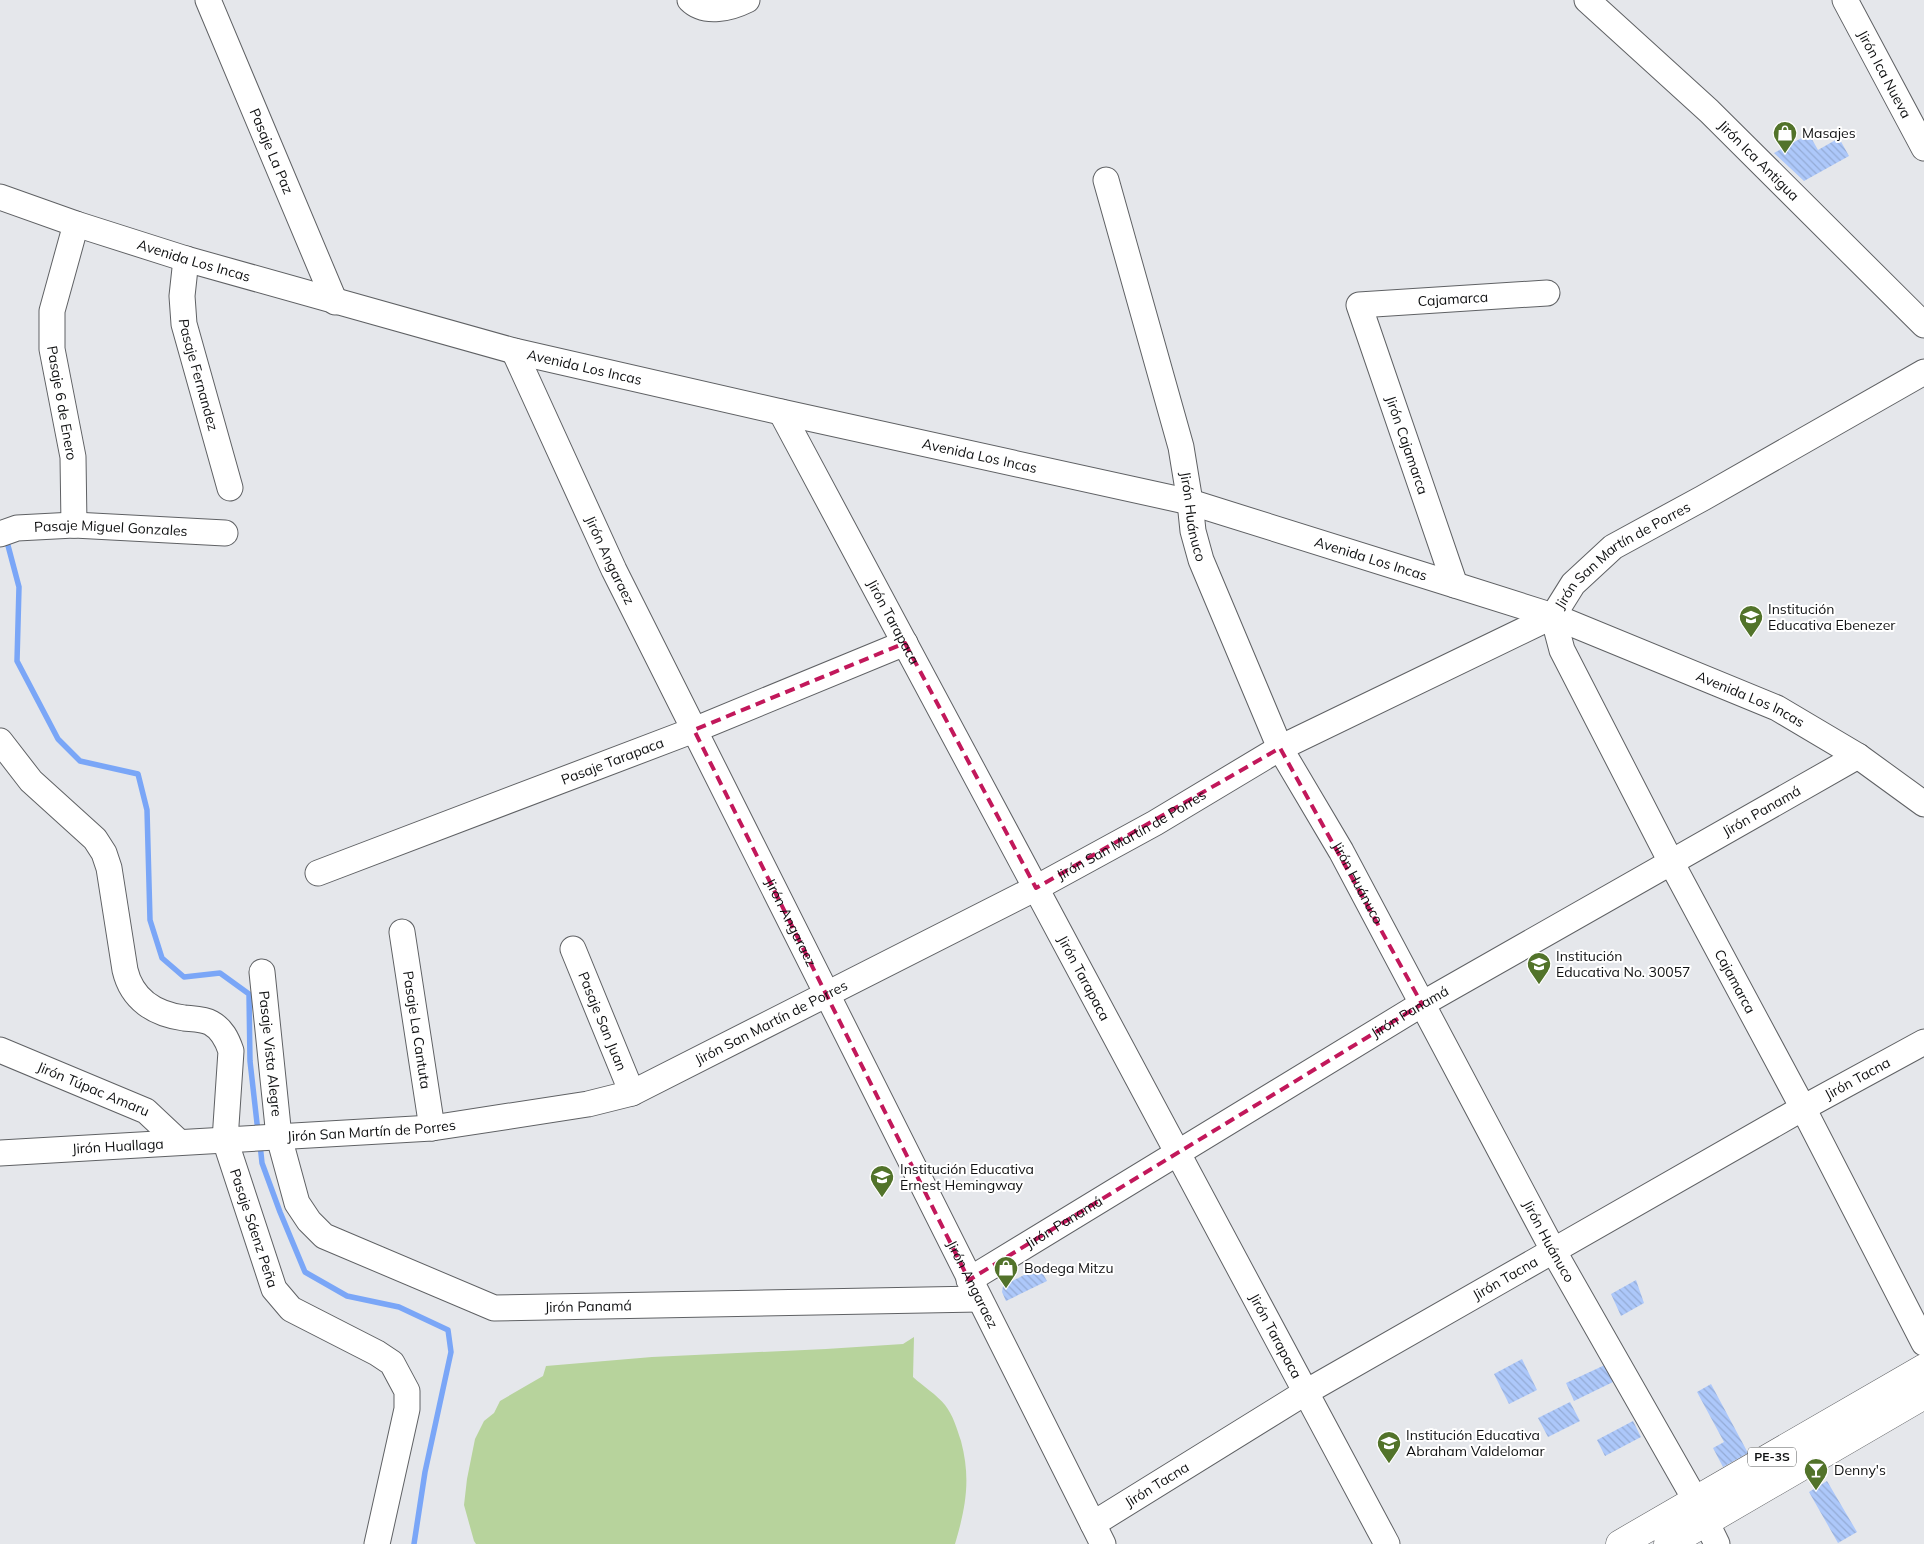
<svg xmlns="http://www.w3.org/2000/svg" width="1924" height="1544" viewBox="0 0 1924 1544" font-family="Mulish,sans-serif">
<defs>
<pattern id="building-back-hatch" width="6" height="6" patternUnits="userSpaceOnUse" patternTransform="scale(1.25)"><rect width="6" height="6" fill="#adc8fa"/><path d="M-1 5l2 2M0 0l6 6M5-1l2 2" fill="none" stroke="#94abd5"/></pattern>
</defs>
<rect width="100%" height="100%" fill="#e5e7eb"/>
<!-- green -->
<path fill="#b7d39c" d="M 914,1337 L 913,1377 C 923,1386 937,1395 945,1405 C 953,1415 957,1429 961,1441 C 971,1479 966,1507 955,1544 L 476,1544 L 474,1541 L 464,1505 L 467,1479 L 475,1439 L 484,1421 L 494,1413 L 500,1401 L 543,1376 L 546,1366 L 652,1357 L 826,1349 L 903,1344 Z"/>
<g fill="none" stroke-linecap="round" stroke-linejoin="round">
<!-- stream -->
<path stroke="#7aa6f7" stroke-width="5.5" d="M 6,538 L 19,587 L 17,661 L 58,739 L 80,761 L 138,774 L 147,810 L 150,920 L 162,958 L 184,977 L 220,973 L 249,994 L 250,1061 L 258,1132
M 260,1144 L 262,1163 L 280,1212 L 305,1272 L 347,1296 L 399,1307 L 448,1330 L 451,1352 L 425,1472 L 414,1544"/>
</g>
<!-- building -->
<path fill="url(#building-back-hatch)" d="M 1809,134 L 1818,150 L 1839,138 L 1849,156 L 1804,181 L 1774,153 Z
M 1039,1267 L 1047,1281 L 1006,1301 L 1002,1292 L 1003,1286 Z
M 1636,1280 L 1644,1303 L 1621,1316 L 1611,1294 Z
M 1522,1359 L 1537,1390 L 1509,1404 L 1494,1374 Z
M 1607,1364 L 1615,1381 L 1574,1401 L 1566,1383 Z
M 1711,1384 L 1748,1453 L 1723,1467 L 1713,1448 L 1724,1442 L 1697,1392 Z
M 1570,1402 L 1580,1421 L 1548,1437 L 1538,1418 Z
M 1633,1421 L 1641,1437 L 1605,1456 L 1597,1440 Z
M 1827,1481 L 1857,1532 L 1838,1543 L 1809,1492 Z"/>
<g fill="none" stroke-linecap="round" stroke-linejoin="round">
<!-- minor casing -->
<g stroke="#5f6164" stroke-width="27">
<g id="minor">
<path id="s1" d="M 208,0 L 335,302"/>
<path d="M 690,0 C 705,15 731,8 747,0"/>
<path id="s2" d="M 1587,0 L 1709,111 L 1924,325"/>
<path id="s3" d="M 1845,0 L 1924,148"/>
<path id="s4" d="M 1106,180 L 1181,447 L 1190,502 L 1193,531 L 1201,560 L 1280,748 L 1341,851 L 1553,1250 L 1696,1501 L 1717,1544"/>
<path id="s5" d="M 0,197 L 76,224 L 186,259 L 514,351 L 781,412 L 1190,502 L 1455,585 L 1553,616 L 1777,708 L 1858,756 L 1924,804"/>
<path id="s6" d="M 186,259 L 182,296 L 184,324 L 230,488"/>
<path id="s7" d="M 514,351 L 614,570 L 1103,1544"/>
<path id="s8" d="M 781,412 L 1387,1544"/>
<path d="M 74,525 L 73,457 L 52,349 L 52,311 L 76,224"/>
<path id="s9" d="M 0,534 L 17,528 L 74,525 L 225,533"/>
<path id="s10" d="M 1455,585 L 1359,305 L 1547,293"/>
<path id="s11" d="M 1553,616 L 1562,650 L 1671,862 L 1803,1108 L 1924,1343"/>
<path id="s12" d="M 0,741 L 31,781 L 95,839 L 104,853 L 109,868 L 125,970 C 132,1000 155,1014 184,1018 C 193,1019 204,1019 211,1023 C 222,1029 227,1039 231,1051 L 225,1140 L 274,1289 L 291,1309 L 377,1353 L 392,1363 L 407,1391 L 407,1409 L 377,1544"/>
<path id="s13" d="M 318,873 L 694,730 L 905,643"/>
<path id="s14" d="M 402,932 L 432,1128"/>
<path id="s15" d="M 573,949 L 632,1093"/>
<path id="s16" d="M 262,972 L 279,1137 L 297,1203 L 309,1221 L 324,1236 L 494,1308 L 979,1299"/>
<path id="s17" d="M 0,1050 L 146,1111 L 179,1142"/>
<path id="s18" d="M 0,1153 L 432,1128 L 588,1104 L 632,1093 L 1036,888 L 1155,823 L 1280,748 L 1553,616 L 1573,584 L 1613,547 L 1703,498 L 1924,372"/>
<path id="s19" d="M 969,1280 L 1422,1004 L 1858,756"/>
<path id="s20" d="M 1093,1524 L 1306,1392 L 1803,1108 L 1924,1042"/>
</g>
</g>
<!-- highway casing -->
<g stroke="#5f6164" stroke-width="29">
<path id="highway" d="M 1620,1544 L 1924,1368
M 1668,1544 L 1924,1395"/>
</g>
<!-- minor -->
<use href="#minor" stroke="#fff" stroke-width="25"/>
<!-- highway -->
<use href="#highway" stroke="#fff" stroke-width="28"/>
</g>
<!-- marked area -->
<path fill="none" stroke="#c2185b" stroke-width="4" stroke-dasharray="10 6" stroke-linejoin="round" d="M 905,643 L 1036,888 L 1280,748 L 1422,1004 L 969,1280 L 694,730 Z"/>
<!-- icons -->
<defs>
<g id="shop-pin" transform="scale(1.25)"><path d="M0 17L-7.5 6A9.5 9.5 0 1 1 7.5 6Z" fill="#52732a" stroke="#fff"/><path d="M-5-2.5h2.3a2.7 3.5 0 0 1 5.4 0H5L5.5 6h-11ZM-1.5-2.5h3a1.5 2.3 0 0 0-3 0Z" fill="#fff"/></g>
<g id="school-pin" transform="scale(1.25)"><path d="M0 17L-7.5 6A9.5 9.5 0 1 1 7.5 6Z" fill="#52732a" stroke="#fff"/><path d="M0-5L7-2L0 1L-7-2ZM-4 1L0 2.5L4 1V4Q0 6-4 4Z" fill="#fff"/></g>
<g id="bar-pin" transform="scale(1.25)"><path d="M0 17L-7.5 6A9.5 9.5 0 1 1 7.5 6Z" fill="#52732a" stroke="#fff"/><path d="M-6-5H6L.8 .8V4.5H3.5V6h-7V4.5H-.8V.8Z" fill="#fff"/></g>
</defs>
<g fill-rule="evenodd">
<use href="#shop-pin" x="1785" y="133"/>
<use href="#school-pin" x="1751" y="617"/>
<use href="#school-pin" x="1539" y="964"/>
<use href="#school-pin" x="882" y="1177"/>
<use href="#shop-pin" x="1006" y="1268"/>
<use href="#school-pin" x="1389" y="1443"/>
<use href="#bar-pin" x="1816" y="1470"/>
</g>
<g text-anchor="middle" stroke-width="4" stroke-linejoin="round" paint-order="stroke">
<!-- shield labels -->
<rect fill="#fff" stroke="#575858" stroke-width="1" x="1748" y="1447.5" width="48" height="19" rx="4"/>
<g font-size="12" font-weight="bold" fill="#0f1011">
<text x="1772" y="1461">PE-3S</text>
</g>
<!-- street labels -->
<g font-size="14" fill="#0f1011" stroke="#fff">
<text dy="5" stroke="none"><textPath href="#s3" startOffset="84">Jirón Ica Nueva</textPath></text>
<text dy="5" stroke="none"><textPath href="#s1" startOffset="164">Pasaje La Paz</textPath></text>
<text dy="5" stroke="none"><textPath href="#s2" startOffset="235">Jirón Ica Antigua</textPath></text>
<text dy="5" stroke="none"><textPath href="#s5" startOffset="204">Avenida Los Incas</textPath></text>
<text dy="5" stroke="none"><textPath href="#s10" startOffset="390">Cajamarca</textPath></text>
<text dy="5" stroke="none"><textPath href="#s5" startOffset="609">Avenida Los Incas</textPath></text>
<text dy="5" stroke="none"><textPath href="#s6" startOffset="118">Pasaje Fernandez</textPath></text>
<text transform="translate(62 403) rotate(80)" y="5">Pasaje 6 de Enero</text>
<text transform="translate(1407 445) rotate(71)" y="5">Jirón Cajamarca</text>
<text dy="5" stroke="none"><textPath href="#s5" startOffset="1014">Avenida Los Incas</textPath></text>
<text dy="5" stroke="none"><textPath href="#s4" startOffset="348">Jirón Huánuco</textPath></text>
<text dy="5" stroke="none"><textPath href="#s9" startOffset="112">Pasaje Miguel Gonzales</textPath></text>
<text dy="5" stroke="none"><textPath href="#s5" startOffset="1419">Avenida Los Incas</textPath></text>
<text dy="5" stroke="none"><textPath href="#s18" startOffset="1768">Jirón San Martín de Porres</textPath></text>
<text dy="5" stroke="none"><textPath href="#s7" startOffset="230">Jirón Angaraez</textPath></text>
<text dy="5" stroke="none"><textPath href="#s8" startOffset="238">Jirón Tarapaca</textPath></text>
<text dy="5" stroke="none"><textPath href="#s5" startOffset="1824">Avenida Los Incas</textPath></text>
<text dy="5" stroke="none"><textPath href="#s13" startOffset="315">Pasaje Tarapaca</textPath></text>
<text dy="5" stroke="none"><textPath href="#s19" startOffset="921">Jirón Panamá</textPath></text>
<text dy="5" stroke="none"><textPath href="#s18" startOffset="1198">Jirón San Martín de Porres</textPath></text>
<text dy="5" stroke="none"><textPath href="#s4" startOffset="752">Jirón Huánuco</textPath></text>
<text dy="5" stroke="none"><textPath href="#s7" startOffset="635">Jirón Angaraez</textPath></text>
<text dy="5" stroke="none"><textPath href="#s8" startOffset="642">Jirón Tarapaca</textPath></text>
<text dy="5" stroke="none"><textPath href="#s11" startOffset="409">Cajamarca</textPath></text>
<text dy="5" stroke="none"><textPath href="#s19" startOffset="516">Jirón Panamá</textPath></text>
<text dy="5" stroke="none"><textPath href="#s15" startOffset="78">Pasaje San Juan</textPath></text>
<text dy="5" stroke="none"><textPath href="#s18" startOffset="792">Jirón San Martín de Porres</textPath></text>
<text dy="5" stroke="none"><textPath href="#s14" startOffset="99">Pasaje La Cantuta</textPath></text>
<text dy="5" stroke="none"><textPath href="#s16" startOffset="82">Pasaje Vista Alegre</textPath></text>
<text dy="5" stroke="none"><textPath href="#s20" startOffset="885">Jirón Tacna</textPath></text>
<text dy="5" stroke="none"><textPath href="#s17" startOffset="101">Jirón Túpac Amaru</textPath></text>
<text dy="5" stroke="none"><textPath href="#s18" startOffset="372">Jirón San Martín de Porres</textPath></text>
<text dy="5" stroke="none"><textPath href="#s18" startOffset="118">Jirón Huallaga</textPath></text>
<text dy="5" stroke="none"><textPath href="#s19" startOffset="111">Jirón Panamá</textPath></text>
<text dy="5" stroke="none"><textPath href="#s12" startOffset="599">Pasaje Sáenz Peña</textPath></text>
<text dy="5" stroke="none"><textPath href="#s4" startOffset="1158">Jirón Huánuco</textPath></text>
<text dy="5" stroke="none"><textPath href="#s20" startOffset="480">Jirón Tacna</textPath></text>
<text dy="5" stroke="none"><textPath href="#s7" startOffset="1040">Jirón Angaraez</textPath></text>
<text dy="5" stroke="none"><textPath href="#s16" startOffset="556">Jirón Panamá</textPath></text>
<text dy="5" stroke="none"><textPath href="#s8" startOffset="1048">Jirón Tarapaca</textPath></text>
<text dy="5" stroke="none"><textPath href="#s20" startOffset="75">Jirón Tacna</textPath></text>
</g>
<!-- poi labels -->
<g font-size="14" fill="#0f1011" stroke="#fff" text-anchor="start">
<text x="1802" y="138">Masajes</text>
<text x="1768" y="614">Institución<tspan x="1768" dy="16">Educativa Ebenezer</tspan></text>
<text x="1556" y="961">Institución<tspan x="1556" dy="16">Educativa No. 30057</tspan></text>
<text x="900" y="1174">Institución Educativa<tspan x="900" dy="16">Ernest Hemingway</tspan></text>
<text x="1024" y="1273">Bodega Mitzu</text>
<text x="1406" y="1440">Institución Educativa<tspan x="1406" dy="16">Abraham Valdelomar</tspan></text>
<text x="1834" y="1475">Denny's</text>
</g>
</g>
</svg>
